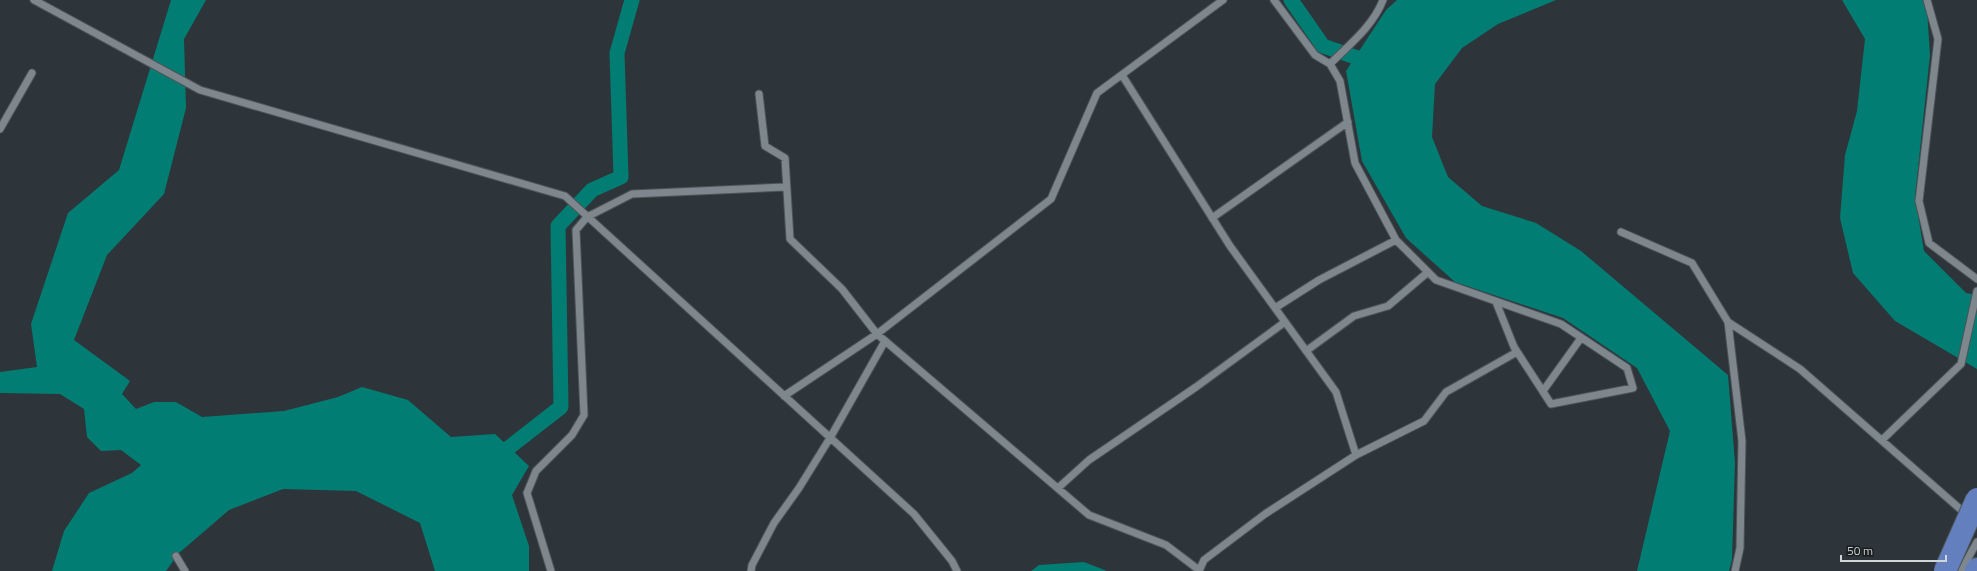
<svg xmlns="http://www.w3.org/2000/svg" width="1977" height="571" viewBox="0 0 1977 571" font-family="'Titillium Web',sans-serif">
<rect width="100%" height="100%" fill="#2d353a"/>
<!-- water -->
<path fill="#027d73" d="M 171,0 L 206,0 L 184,39 L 186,108 L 164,194 L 107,255 L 74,340 L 130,381 L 122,394 L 136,409 L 154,402 L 176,402 L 202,417 L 284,411 L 338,397 L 362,387 L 408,400 L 451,437 L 495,434 L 529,466 L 512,495 L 529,546 L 529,571 L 435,571 L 420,523 L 356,491 L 283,489 L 229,510 L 179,553 L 166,571 L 52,571 L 64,531 L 89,493 L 132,473 L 141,465 L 121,450 L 101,451 L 87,437 L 84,409 L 60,394 L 0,393 L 0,372 L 37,367 L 31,324 L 68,213 L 119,170 Z
M 1397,0 L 1556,0 L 1498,24 L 1462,48 L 1435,84 L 1432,137 L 1448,177 L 1482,206 L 1536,223 L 1581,251 L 1728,375 L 1735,463 L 1732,560 L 1729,571 L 1637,571 L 1670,431 L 1637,368 L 1563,318 L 1455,282 L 1406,238 L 1362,161 L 1346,71 L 1386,10 Z
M 1842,0 L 1922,0 L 1927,9 L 1930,55 L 1915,197 L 1924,251 L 1966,293 L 1977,295 L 1977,369 L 1895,321 L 1853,273 L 1840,218 L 1845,155 L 1857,111 L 1865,39 Z
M 1084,562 L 1107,571 L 1031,571 L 1039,565 Z"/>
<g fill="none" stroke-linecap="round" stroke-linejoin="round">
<!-- canal -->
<path stroke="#027d73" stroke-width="15" d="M 1291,0 L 1323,46 L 1373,63
M 493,460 L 561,407 L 558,226 L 592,190 L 621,177 L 617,53 L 632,0"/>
<!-- minor casing -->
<g stroke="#4d5458" stroke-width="9">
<path id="minor" d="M 34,0 L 200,90 L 565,196 L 914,514 L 952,561 L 957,571
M 1274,0 L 1315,55 L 1330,64
M 1383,0 C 1373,26 1350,44 1330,64 L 1340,81 L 1355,163 L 1396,240 L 1436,280 L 1561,324 L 1627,368 L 1633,388 L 1551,404 L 1514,347 L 1496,302
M 1927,0 L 1938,39 L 1919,201 L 1929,243 L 1977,279
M 1122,75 L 1230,246 L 1336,392 L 1356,455 L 1265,514 L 1204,560 L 1199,571
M 759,94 L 765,146 L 785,158 L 790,239 L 842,289 L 877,334 L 1089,515 L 1166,545 L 1199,570
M 0,129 L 32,73
M 1212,218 L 1348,122
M 1621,232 L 1692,263 L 1728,322 L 1800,369 L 1967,515
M 1275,308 L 1319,280 L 1396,240
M 1728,322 L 1742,441 L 1740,548 L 1735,571
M 1306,351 L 1354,316 L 1388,306 L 1428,272
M 1543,391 L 1581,338
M 784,396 L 877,334 L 1051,199 L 1097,93 L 1223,0
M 1882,440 L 1961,364 L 1977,291
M 1356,455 L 1424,421 L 1446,392 L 1517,352
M 1058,488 L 1089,460 L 1196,387 L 1285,322
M 176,556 L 185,571
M 551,571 L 527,493 L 536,471 L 572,435 L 584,415 L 576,230 L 587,217 L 632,194 L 786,187
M 751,571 L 752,565 L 774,523 L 799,488 L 830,438 L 885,341
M 1961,571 L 1977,542"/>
</g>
<!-- highway casing -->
<g stroke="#4d5458" stroke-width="24">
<path id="highway" d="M 1976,571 L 1977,569"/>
</g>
<!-- minor -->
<use href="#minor" stroke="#7e878e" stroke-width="7"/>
<!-- highway -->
<use href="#highway" stroke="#637fbe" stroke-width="22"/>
<!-- highway-bridge casing -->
<g stroke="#4d5458" stroke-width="24" stroke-linecap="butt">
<path id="highway-bridge" d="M 1945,571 L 1977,499"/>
</g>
<!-- highway-bridge -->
<use href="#highway-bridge" stroke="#637fbe" stroke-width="22"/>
</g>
<!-- scale -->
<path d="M1841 555v6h105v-6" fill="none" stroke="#d0d5d8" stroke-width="2"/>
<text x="1847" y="555" font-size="12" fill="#d0d5d8" stroke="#181c1e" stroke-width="3" paint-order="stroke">50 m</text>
</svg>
